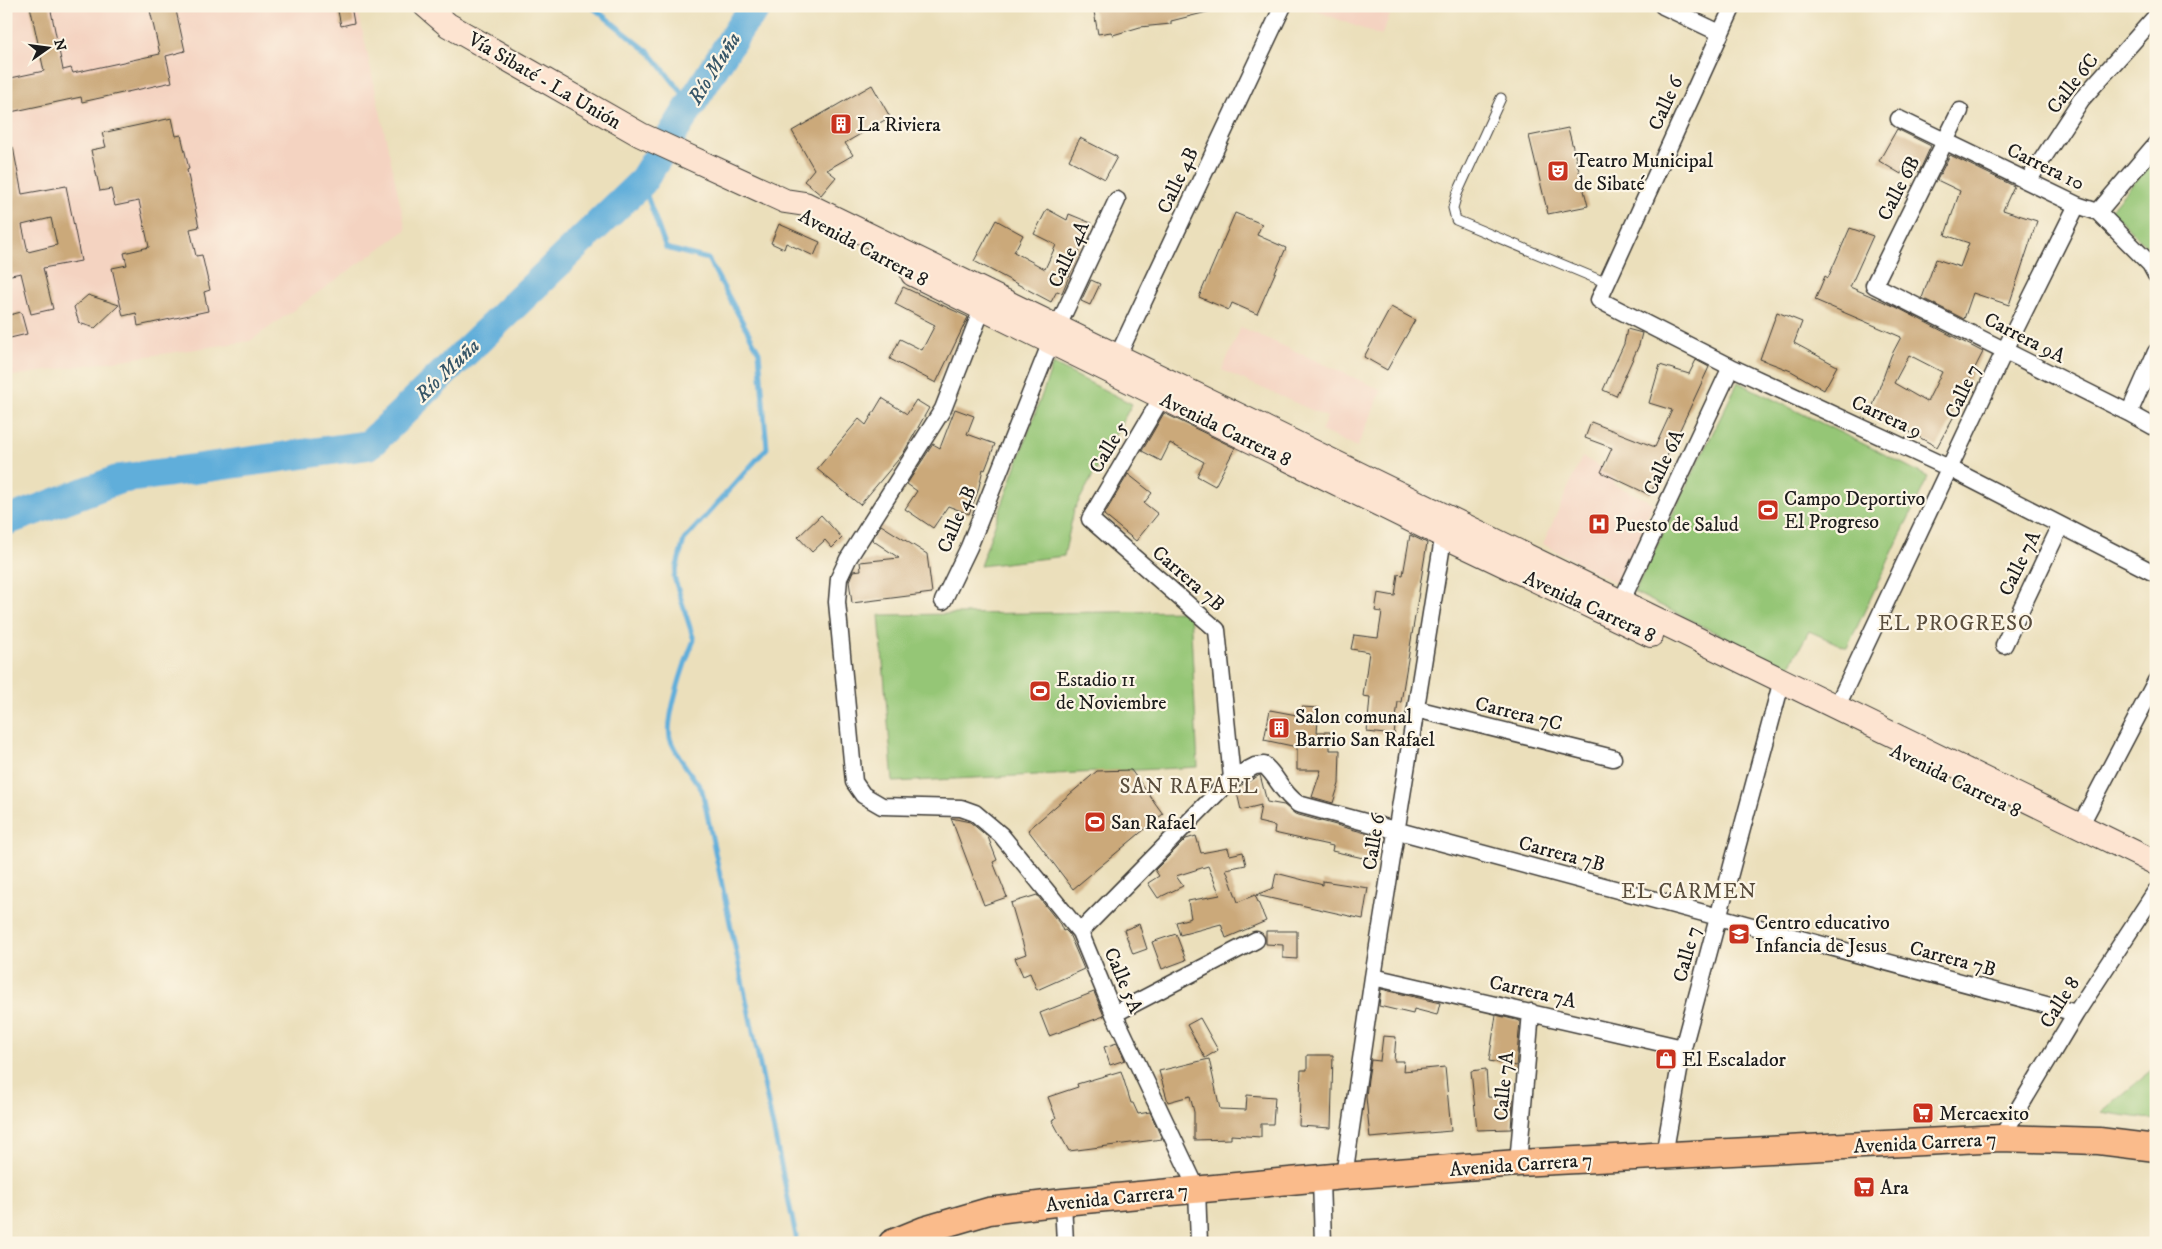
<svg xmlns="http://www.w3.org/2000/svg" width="2162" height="1249" viewBox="0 0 2162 1249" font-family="'IM FELL DW Pica',serif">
<rect width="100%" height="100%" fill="#fcf5e5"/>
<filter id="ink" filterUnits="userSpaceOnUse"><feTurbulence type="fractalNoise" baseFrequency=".02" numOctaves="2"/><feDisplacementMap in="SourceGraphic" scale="10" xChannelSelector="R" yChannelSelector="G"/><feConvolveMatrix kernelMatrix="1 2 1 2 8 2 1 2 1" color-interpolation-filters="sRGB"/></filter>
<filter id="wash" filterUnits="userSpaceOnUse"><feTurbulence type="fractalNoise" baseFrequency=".0096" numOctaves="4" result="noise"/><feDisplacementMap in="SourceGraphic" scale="20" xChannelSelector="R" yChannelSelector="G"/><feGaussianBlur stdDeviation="1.12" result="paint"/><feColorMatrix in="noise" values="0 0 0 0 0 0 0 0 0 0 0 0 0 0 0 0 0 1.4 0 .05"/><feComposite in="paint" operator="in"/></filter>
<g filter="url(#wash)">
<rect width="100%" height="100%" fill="#ebdfbb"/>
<!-- built -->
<path fill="#f4d3c1" d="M 6,6 L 357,6 L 406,230 L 250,341 L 6,377 Z
M 1304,6 L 1394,6 L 1381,36 Z
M 1241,327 L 1382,390 L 1357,447 L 1321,431 L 1327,417 L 1222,370 Z
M 1582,457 L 1615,474 L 1613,484 L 1653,503 L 1620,585 L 1543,544 Z"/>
<!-- green -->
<path fill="#95c676" stroke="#587149" d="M 2156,157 L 2156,252 L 2153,252 L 2110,210 Z
M 1053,364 L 1132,404 L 1074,510 L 1064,556 L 980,566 Z
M 1738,382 L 1886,455 L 1928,477 L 1847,648 L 1809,631 L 1788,669 L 1634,592 Z
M 1190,611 L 1198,767 L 893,782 L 879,615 Z
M 2156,1067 L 2156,1120 L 2101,1112 Z"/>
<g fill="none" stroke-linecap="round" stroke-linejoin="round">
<!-- stream -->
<path stroke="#60aeda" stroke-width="5" d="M 591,6 L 650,53 L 691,104
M 642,182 L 666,248 L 708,259 L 759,352 L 767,448 L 684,540 L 674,577 L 694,640 C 686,659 663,723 671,741 C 678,758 692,775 702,790 L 796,1236"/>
<!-- river -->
<path stroke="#60aeda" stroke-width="30" d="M 6,521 L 120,479 L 369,445 L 642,182 L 742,24 L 758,6"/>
</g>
<g id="blocks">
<!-- building -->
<path fill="#cba97a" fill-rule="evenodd" d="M 30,6 L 50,6 L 63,70 L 71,68 L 73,73 L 160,54 L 149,6 L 175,6 L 185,51 L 166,56 L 172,82 L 82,102 L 81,97 L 6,113 L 6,79 L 44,71 Z
M 337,6 L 351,6 L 354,23 L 341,26 Z
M 1093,6 L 1210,6 L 1211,11 L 1171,21 L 1171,24 L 1140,27 L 1113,35 L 1111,32 L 1098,34 Z
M 872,85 L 890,117 L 845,143 L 853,155 L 827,170 L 836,177 L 821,195 L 804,181 L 814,169 L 792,131 Z
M 172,118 L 176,136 L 181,135 L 189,169 L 187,170 L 199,227 L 190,229 L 196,256 L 202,255 L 210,290 L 204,292 L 208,311 L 138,326 L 136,313 L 123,316 L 112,268 L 127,265 L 124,253 L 149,247 L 139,201 L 115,206 L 111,189 L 100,191 L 91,150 L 106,147 L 102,133 Z
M 1568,128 L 1588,206 L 1548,214 L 1529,136 Z
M 1897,129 L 1931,146 L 1919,172 L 1905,166 L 1901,174 L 1879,161 Z
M 1080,138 L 1117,157 L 1105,179 L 1069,160 Z
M 13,147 L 22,194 L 66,186 L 81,261 L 43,268 L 53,309 L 31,314 L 21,273 L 6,276 L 6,148 ZM 51,218 L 57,245 L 28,252 L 22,225 Z
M 1950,155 L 2014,186 L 2003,210 L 2037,221 L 2009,305 L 1973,293 L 1964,319 L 1922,298 L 1936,259 L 1960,267 L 1969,243 L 1945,235 L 1960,191 L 1937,180 Z
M 1047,209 L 1067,220 L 1069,214 L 1091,223 L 1062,293 L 1057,291 L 1051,302 L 974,261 L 996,220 L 1023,235 L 1014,252 L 1045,269 L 1056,245 L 1034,234 Z
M 1235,213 L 1262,224 L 1257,235 L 1286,248 L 1257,314 L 1232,303 L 1229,310 L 1199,297 Z
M 779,224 L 820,242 L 814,256 L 786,243 L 784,249 L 771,243 Z
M 1850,228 L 1873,236 L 1850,287 L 1896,307 L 1983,352 L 1951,415 L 1954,416 L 1937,447 L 1871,411 L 1891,356 L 1901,337 L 1815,300 L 1825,276 L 1828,278 ZM 1909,355 L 1942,372 L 1927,402 L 1894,383 Z
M 1091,280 L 1100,284 L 1090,305 L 1081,301 Z
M 903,287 L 968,317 L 936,383 L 890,359 L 900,339 L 922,350 L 935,325 L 895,304 Z
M 88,295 L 119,305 L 95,328 L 79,323 L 74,307 Z
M 1391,307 L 1415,320 L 1387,370 L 1364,357 Z
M 21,312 L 27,334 L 6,339 L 6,316 Z
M 1777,312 L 1802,322 L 1794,343 L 1837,366 L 1824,390 L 1791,371 L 1760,359 Z
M 1627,329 L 1642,333 L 1639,345 L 1616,396 L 1603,390 L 1624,344 Z
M 1696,360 L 1709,367 L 1677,436 L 1676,436 L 1650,495 L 1601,472 L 1612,448 L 1585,438 L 1591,422 L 1655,447 L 1672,410 L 1649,403 L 1660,365 L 1689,374 Z
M 882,398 L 907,414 L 916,400 L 929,408 L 903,454 L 860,505 L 817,469 L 859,419 L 866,425 Z
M 955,409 L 974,416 L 967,434 L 995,444 L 985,470 L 983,469 L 978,491 L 969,514 L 948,506 L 933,528 L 905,509 L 917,491 L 907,484 L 933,444 L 940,448 Z
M 1164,413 L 1235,448 L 1215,486 L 1197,476 L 1204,462 L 1170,443 L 1161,461 L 1142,451 Z
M 1128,474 L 1152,493 L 1144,503 L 1158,514 L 1136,541 L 1104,515 Z
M 821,515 L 842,538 L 832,548 L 825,540 L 812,552 L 798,537 Z
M 881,525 L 927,554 L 932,593 L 852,603 L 849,581 L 853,571 L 861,570 L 860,562 L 899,558 L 872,540 Z
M 1410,535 L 1427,543 L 1401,702 L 1398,702 L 1394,735 L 1367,732 L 1370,697 L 1363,696 L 1369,652 L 1351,649 L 1354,635 L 1378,638 L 1382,612 L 1375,611 L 1378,593 L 1395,596 L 1398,574 L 1403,575 Z
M 1302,707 L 1319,708 L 1317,732 L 1330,732 L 1330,750 L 1340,750 L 1339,784 L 1333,803 L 1312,797 L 1321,770 L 1297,770 L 1297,747 L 1264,740 L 1270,710 L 1302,716 Z
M 1131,770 L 1163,814 L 1073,889 L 1028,830 L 1097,771 Z
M 1260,775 L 1267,802 L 1284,805 L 1295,814 L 1377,836 L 1372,860 L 1332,851 L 1333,846 L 1274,833 L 1275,826 L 1258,822 L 1261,805 L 1241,810 L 1236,788 Z
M 951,818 L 970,822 L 988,837 L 997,860 L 993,862 L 1007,897 L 984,905 Z
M 1196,836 L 1201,853 L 1228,848 L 1230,855 L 1243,852 L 1246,865 L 1226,869 L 1238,902 L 1255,895 L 1266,921 L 1226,938 L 1221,924 L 1180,935 L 1176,922 L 1191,918 L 1188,901 L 1220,895 L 1208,866 L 1176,876 L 1183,886 L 1158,898 L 1148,883 L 1159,876 L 1155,870 L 1186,839 Z
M 1276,873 L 1323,885 L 1323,881 L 1368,888 L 1363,919 L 1256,895 L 1273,888 Z
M 1037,895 L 1060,924 L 1063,931 L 1065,930 L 1069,934 L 1084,969 L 1037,990 L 1030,973 L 1023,976 L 1015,958 L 1026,954 L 1011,903 Z
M 1139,924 L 1147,949 L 1133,954 L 1124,930 Z
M 1266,931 L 1297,931 L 1297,959 L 1283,958 L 1283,945 L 1266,944 Z
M 1176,934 L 1186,960 L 1162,969 L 1152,942 Z
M 1381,989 L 1440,1003 L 1437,1015 L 1414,1009 L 1413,1014 L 1379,1006 Z
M 1094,992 L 1104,1016 L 1049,1036 L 1040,1013 Z
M 1496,1015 L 1520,1021 L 1516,1066 L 1489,1061 Z
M 1200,1018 L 1218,1050 L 1205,1058 L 1187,1025 Z
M 1383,1036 L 1396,1037 L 1394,1061 L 1404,1061 L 1403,1071 L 1445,1067 L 1451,1131 L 1370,1138 L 1366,1097 L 1368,1079 L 1371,1060 L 1380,1061 Z
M 1117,1043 L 1125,1060 L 1110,1065 L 1104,1047 Z
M 1307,1055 L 1333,1055 L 1331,1128 L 1299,1126 L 1301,1070 L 1307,1070 Z
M 1209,1059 L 1220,1109 L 1246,1110 L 1247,1095 L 1275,1097 L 1273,1124 L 1261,1124 L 1261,1137 L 1231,1135 L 1231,1139 L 1194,1140 L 1194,1112 L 1190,1096 L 1168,1102 L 1159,1071 Z
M 1486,1069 L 1488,1097 L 1513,1099 L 1511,1129 L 1477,1130 L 1471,1071 Z
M 1121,1071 L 1131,1103 L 1133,1103 L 1138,1114 L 1150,1112 L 1162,1139 L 1069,1151 L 1052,1120 L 1056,1118 L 1048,1097 L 1078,1087 L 1077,1084 Z"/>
</g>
</g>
<g filter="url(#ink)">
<use href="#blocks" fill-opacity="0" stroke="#3b3934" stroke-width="1"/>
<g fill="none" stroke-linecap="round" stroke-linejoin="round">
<!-- lane casing -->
<g stroke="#3b3934" stroke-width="11">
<path id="lane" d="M 1501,98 L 1457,194 L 1453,208 L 1456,220 L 1607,283"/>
</g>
<!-- street casing -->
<g stroke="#3b3934" stroke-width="19">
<path id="street" d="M 1663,6 L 1720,33
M 1733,6 L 1599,300 L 1731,367 L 1949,468 L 2156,574
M 1960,111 L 1874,285 L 2129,413 L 2156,428
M 1899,119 L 2077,205 L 2098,212 L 2150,264 L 2156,275
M 2028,181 L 2081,100 L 2156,16
M 2098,212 L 2156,144
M 982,309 L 943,409 L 848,559 L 839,578 L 837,602 L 854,782 L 863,795 L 882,806 L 961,808 L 975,813 L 1001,835 L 1080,932 L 1114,1014 L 1197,1189 L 1199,1243
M 1058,326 L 1117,200
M 1113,366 L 1283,6
M 1162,397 L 1090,519 L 1217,630 L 1232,778
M 2129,413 L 2156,352
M 943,601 L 969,547 L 1051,342
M 1621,602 L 1731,367
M 2004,645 L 2060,527
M 1837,706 L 2005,350 L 2077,205
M 1416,709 L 1613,758
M 2081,824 L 2156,681
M 1080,932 L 1232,778 L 1255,766 L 1264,765 C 1279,778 1280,791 1298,804 L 2076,1013
M 1373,977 L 1683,1048
M 1114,1014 L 1256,940
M 2001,1138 L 2076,1013 L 2156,891
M 1664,1155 L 1683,1048 L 1782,680
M 1518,1163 L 1531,1012
M 1344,1176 L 1373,977 L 1445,526
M 1321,1180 L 1323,1243
M 1063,1202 L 1065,1243"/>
</g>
<!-- secondary casing -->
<g stroke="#3b3934" stroke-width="26">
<path id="secondary" d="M 426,6 L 448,25 L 641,135 L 785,201 L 805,204 L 2156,863
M 913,274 L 1442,535 L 1651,635"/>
</g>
<!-- primary casing -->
<g stroke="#3b3934" stroke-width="29">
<path id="primary" d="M 892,1243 L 924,1230 L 989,1211 L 1063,1202 L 1344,1176 L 1518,1163 L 2001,1138 L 2099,1141 L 2156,1148"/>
</g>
<!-- lane -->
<use href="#lane" stroke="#fff" stroke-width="9"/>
<!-- street -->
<use href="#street" stroke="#fff" stroke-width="16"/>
<!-- secondary -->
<use href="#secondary" stroke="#fde4d1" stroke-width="24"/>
<!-- primary -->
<use href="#primary" stroke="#fabb8b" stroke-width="26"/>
</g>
</g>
<!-- icons -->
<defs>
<g id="building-square" transform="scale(1.125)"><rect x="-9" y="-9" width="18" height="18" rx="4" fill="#c8321e" stroke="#fcf5e5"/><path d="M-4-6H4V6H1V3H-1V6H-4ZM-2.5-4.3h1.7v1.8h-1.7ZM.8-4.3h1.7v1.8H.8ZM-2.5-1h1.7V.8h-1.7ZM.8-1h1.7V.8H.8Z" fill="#fff"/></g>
<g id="theatre-square" transform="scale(1.125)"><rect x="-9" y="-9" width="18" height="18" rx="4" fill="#c8321e" stroke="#fcf5e5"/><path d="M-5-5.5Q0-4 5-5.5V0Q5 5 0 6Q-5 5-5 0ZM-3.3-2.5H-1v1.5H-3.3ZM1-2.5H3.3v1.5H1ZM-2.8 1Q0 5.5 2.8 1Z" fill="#fff"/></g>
<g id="stadium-square" transform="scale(1.125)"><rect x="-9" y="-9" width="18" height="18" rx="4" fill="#c8321e" stroke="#fcf5e5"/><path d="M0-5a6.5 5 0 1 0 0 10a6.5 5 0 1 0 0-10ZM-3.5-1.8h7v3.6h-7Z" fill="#fff"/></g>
<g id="hospital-square" transform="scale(1.125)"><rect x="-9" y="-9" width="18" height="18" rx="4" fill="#c8321e" stroke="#fcf5e5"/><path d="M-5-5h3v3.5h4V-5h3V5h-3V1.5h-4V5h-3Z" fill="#fff"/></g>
<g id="school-square" transform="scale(1.125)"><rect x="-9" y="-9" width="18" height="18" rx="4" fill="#c8321e" stroke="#fcf5e5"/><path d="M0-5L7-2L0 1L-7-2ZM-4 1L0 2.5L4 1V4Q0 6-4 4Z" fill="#fff"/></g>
<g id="shop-square" transform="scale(1.125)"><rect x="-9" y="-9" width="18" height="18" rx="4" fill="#c8321e" stroke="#fcf5e5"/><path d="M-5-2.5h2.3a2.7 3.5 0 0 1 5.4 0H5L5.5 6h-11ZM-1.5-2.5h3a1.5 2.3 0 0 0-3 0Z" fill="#fff"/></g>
<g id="supermarket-square" transform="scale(1.125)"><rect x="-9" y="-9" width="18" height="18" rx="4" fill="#c8321e" stroke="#fcf5e5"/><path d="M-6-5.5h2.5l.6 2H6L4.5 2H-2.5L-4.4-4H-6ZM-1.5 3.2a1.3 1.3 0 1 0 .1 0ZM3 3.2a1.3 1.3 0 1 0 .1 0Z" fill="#fff"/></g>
</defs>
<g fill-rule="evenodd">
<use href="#building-square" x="841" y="124"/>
<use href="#theatre-square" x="1558" y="171"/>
<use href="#stadium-square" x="1768" y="510"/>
<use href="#hospital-square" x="1599" y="524"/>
<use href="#stadium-square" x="1040" y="691"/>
<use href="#building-square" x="1279" y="728"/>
<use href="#stadium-square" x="1095" y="822"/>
<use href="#school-square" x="1739" y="934"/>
<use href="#shop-square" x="1666" y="1059"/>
<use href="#supermarket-square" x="1923" y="1113"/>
<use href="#supermarket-square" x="1864" y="1187"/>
</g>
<g text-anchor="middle" stroke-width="4.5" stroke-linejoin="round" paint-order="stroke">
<!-- street labels -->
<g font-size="20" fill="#1c1c1c" stroke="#fcf5e5">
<text transform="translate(545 80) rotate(30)" y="7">Vía Sibaté - La Unión</text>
<text transform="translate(2072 83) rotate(-52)" y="7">Calle 6C</text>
<text transform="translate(1665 103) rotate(-66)" y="7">Calle 6</text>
<text transform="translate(2046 166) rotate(26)" y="7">Carrera 10</text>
<text transform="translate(1177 180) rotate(-65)" y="7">Calle 4B</text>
<text transform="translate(1898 188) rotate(-63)" y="7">Calle 6B</text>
<text transform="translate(864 247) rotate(28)" y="7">Avenida Carrera 8</text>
<text transform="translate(1068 254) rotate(-65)" y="7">Calle 4A</text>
<text transform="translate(2025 337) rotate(27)" y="7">Carrera 9A</text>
<text transform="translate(1962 391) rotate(-65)" y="7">Calle 7</text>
<text transform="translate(1887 416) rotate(25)" y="7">Carrera 9</text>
<text transform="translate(1226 429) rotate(26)" y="7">Avenida Carrera 8</text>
<text transform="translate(1108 447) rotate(-59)" y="7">Calle 5</text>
<text transform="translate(1663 462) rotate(-65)" y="7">Calle 6A</text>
<text transform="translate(956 519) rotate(-67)" y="7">Calle 4B</text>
<text transform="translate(2019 563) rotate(-64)" y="7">Calle 7A</text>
<text transform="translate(1189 578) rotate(41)" y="7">Carrera 7B</text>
<text transform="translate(1590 606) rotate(25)" y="7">Avenida Carrera 8</text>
<text transform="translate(1519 713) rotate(14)" y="7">Carrera 7C</text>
<text transform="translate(1956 780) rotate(26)" y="7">Avenida Carrera 8</text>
<text transform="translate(1373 842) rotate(-81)" y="7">Calle 6</text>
<text transform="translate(1562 853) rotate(15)" y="7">Carrera 7B</text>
<text transform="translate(1686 954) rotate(-75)" y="7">Calle 7</text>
<text transform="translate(1953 958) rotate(15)" y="7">Carrera 7B</text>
<text transform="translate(1124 980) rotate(67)" y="7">Calle 5A</text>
<text transform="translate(1533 991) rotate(13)" y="7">Carrera 7A</text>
<text transform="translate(2059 1002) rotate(-58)" y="7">Calle 8</text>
<text transform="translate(1503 1086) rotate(-85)" y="7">Calle 7A</text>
<text transform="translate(1925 1142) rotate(-3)" y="7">Avenida Carrera 7</text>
<text transform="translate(1521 1164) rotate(-4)" y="7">Avenida Carrera 7</text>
<text transform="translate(1117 1197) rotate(-6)" y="7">Avenida Carrera 7</text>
</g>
<!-- poi labels -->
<g font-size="20" fill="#1c1c1c" stroke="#fcf5e5" text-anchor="start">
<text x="857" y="131">La Riviera</text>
<text x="1574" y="167">Teatro Municipal<tspan x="1574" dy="23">de Sibaté</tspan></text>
<text x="1784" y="505">Campo Deportivo<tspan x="1784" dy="23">El Progreso</tspan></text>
<text x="1615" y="531">Puesto de Salud</text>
<text x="1056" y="686">Estadio 11<tspan x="1056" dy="23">de Noviembre</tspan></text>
<text x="1295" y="723">Salon comunal<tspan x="1295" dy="23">Barrio San Rafael</tspan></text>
<text x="1111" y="829">San Rafael</text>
<text x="1755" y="929">Centro educativo<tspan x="1755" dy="23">Infancia de Jesus</tspan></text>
<text x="1682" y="1066">El Escalador</text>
<text x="1939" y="1120">Mercaexito</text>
<text x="1880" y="1194">Ara</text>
</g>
<!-- water labels -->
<g font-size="21" font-style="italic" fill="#375668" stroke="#fcf5e5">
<text transform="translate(714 68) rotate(-58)" y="7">Río Muña</text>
<text transform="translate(447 370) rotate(-44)" y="7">Río Muña</text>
</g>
<!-- neighbourhood labels -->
<g font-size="21" letter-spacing="1" fill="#594d3d" stroke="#fcf5e5">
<text x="1956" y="630">EL PROGRESO</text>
<text x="1189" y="793">SAN RAFAEL</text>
<text x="1689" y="898">EL CARMEN</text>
</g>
</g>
<!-- margin -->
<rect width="2162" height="1249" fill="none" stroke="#fcf5e5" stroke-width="25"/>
<!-- north arrow -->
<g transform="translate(48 48) rotate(76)" stroke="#fcf5e5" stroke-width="4" paint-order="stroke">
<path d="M0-4L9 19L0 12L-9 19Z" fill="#1c1c1c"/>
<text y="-8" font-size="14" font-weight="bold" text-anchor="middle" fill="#1c1c1c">N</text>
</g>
</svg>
